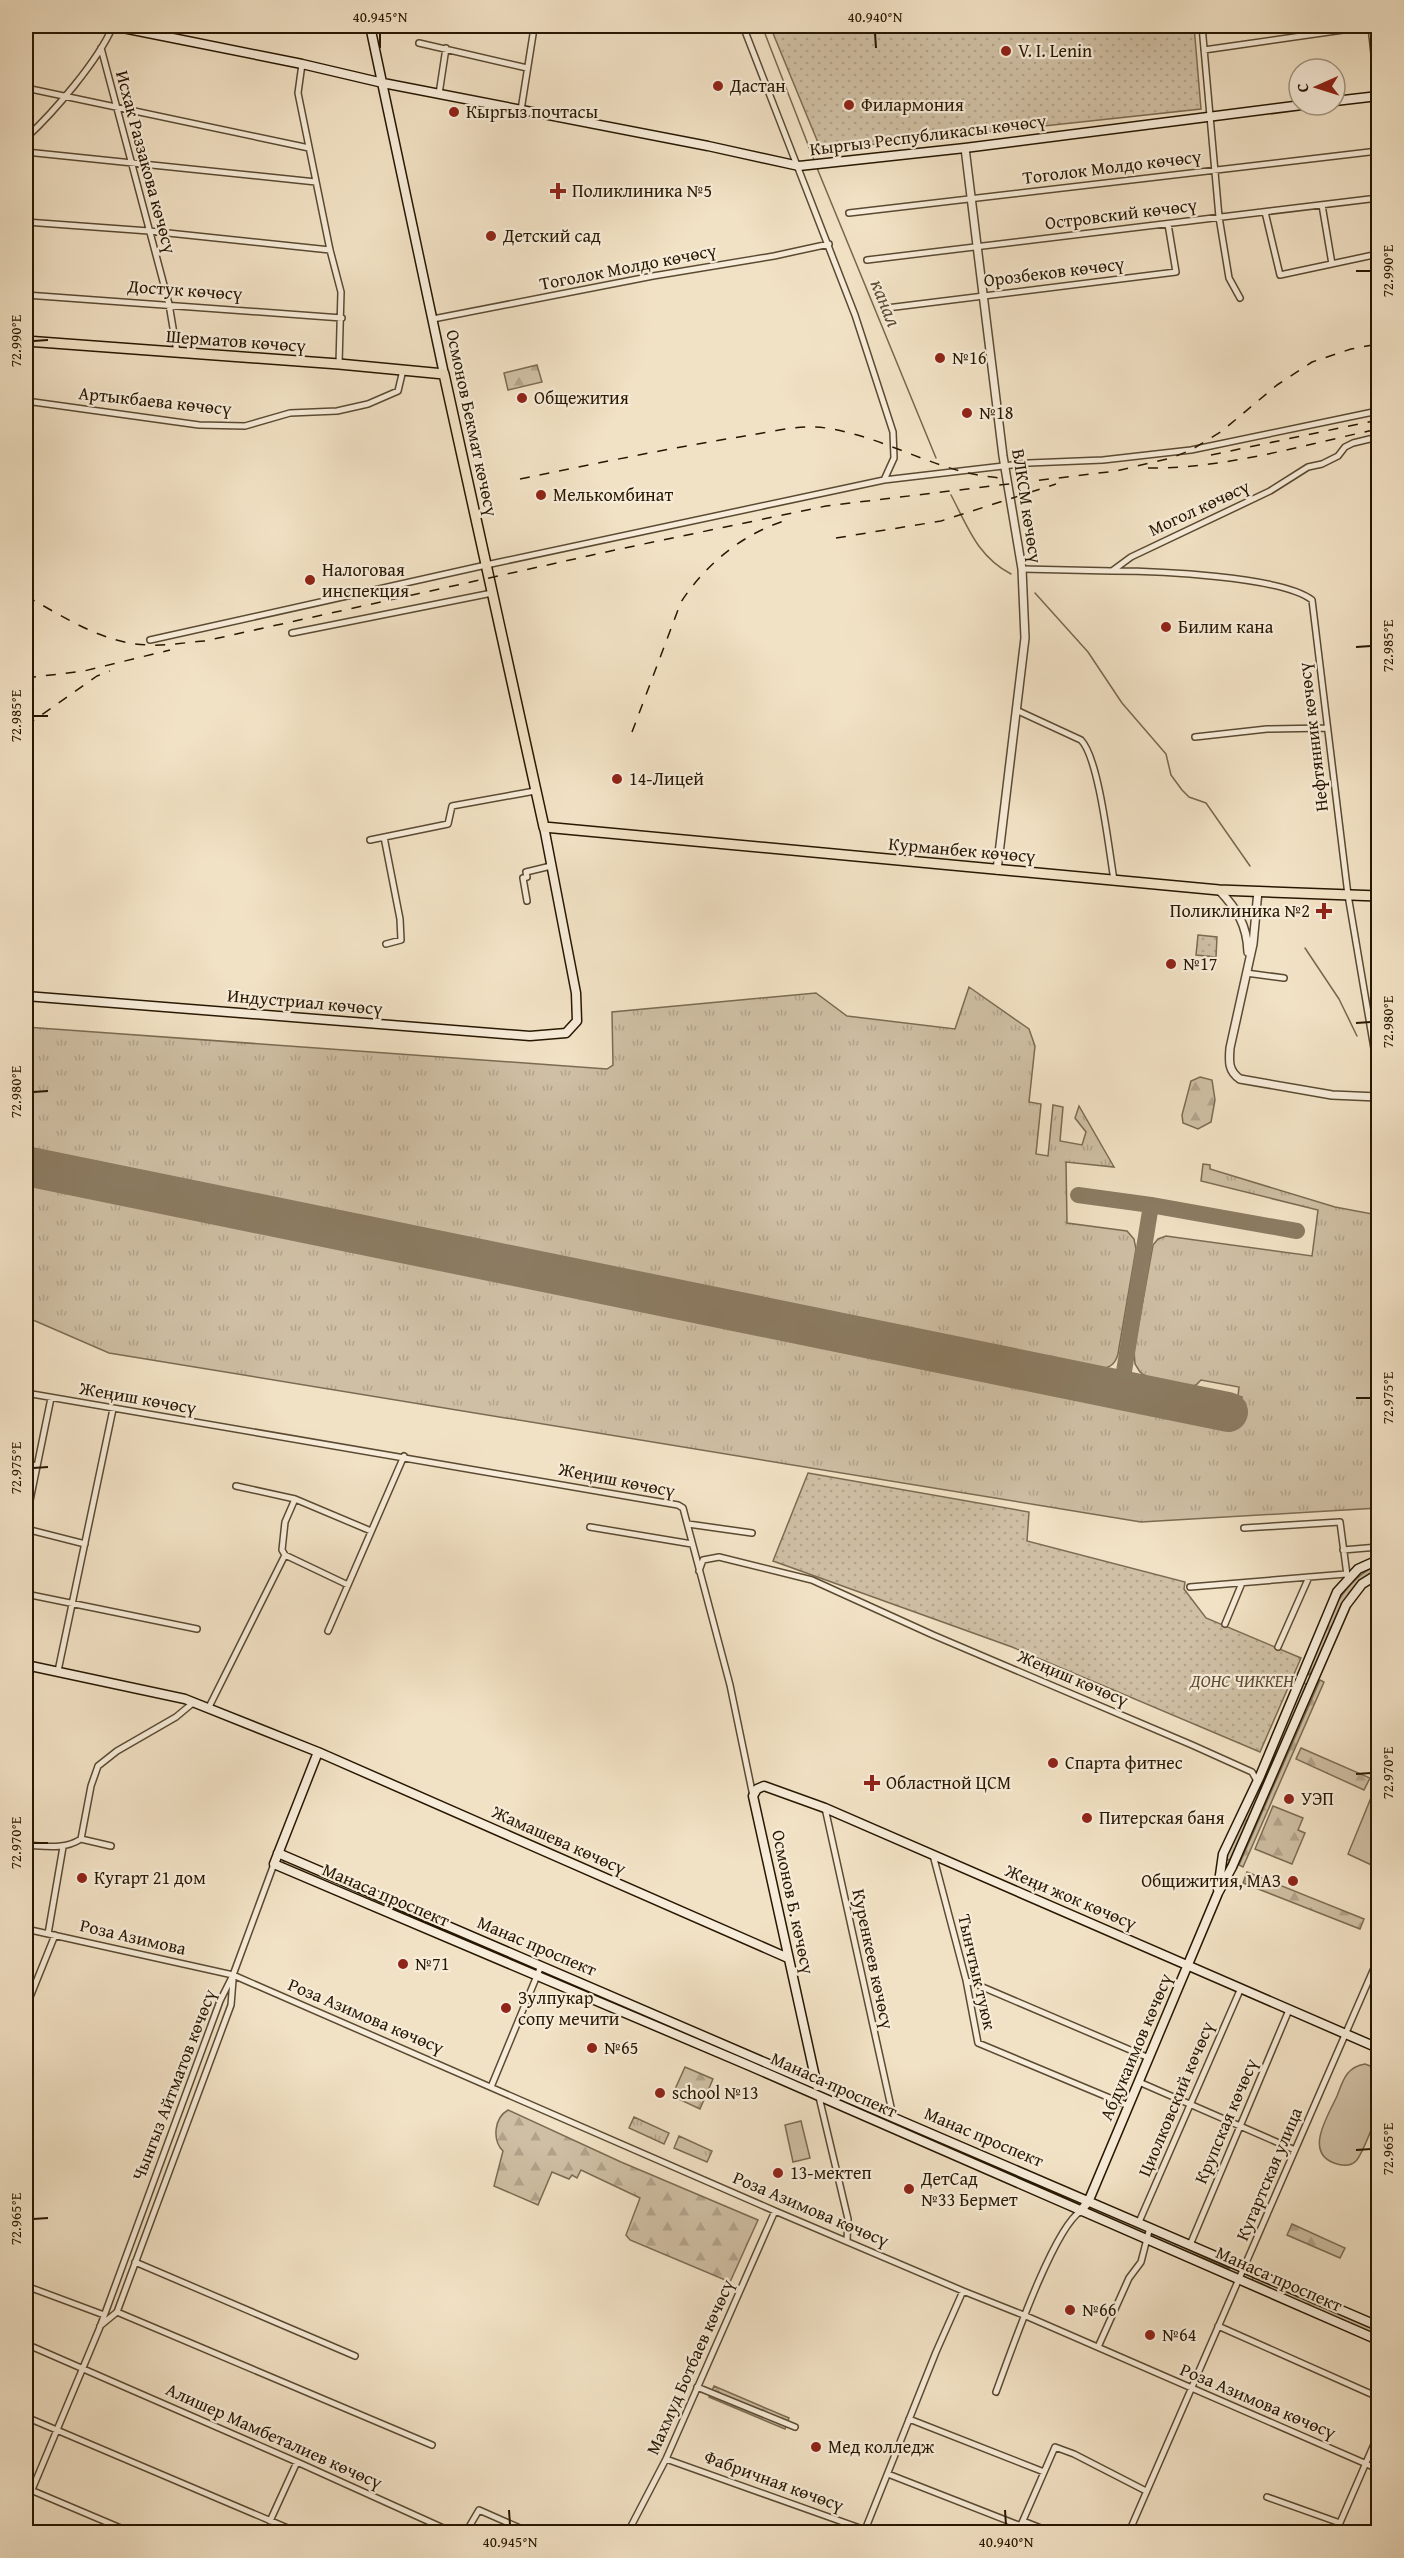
<svg xmlns="http://www.w3.org/2000/svg" width="1404" height="2558" viewBox="0 0 1404 2558" font-family="'Gentium Book Plus',serif">
<defs>
<pattern id="grass-tufts" width="24" height="20" patternUnits="userSpaceOnUse" patternTransform="scale(1.5)"><rect width="24" height="20" fill="#cfbfa4"/><path d="M3 7l-1-3M5 7V3M7 7l1-3M15 17l-1-3M17 17v-4M19 17l1-3" fill="none" stroke="#b2a38b"/></pattern>
<pattern id="forest-firs" width="22" height="20" patternUnits="userSpaceOnUse" patternTransform="scale(1.5)"><rect width="22" height="20" fill="#cfbfa4"/><path d="M5 1l3.5 6h-7zM16 11l3.5 6h-7z" fill="#b2a38b"/></pattern>
<pattern id="park-dots" width="8" height="8" patternUnits="userSpaceOnUse" patternTransform="scale(1.5)"><rect width="8" height="8" fill="#cfbfa4"/><path d="M2 2h.1M6 6h.1" fill="none" stroke="#b2a38b" stroke-width="1.8" stroke-linecap="round"/></pattern>
</defs>
<rect width="100%" height="100%" fill="#f2e2c5"/>
<filter id="stains"><feTurbulence type="fractalNoise" baseFrequency=".00333" numOctaves="4"/><feColorMatrix values="0 0 0 0 .2 0 0 0 0 .09 0 0 0 0 .02 0 0 0 .5 -.17"/></filter>
<radialGradient id="worn" r=".72"><stop offset=".6" stop-color="#630" stop-opacity="0"/><stop offset="1" stop-color="#630" stop-opacity=".3"/></radialGradient>
<!-- grass -->
<path fill="url(#grass-tufts)" stroke="#7b6b52" stroke-width="1.5" d="M 969,987 L 1029,1029 L 1035,1046 L 1029,1102 L 1041,1104 L 1036,1154 L 1048,1156 L 1053,1105 L 1063,1107 L 1060,1141 L 1082,1145 L 1086,1132 L 1075,1118 L 1079,1106 L 1114,1167 L 1066,1162 L 1067,1223 L 1127,1231 L 1134,1239 L 1136,1249 L 1118,1354 C 1115,1365 1109,1369 1097,1368 L 26,1150 L 26,1027 L 607,1069 L 613,1065 L 612,1012 L 816,993 L 847,1016 L 955,1029 Z
M 1203,1164 L 1210,1165 L 1210,1169 L 1335,1207 L 1378,1215 L 1378,1508 L 1141,1522 L 109,1353 L 26,1317 L 26,1181 L 1234,1430 L 1242,1397 L 1238,1396 L 1239,1387 L 1201,1380 L 1196,1385 L 1189,1387 L 1151,1380 L 1140,1372 L 1135,1364 L 1134,1350 L 1153,1245 L 1158,1239 L 1166,1236 L 1312,1256 L 1318,1210 L 1201,1181 Z
M 634,2117 L 669,2133 L 664,2144 L 629,2128 Z
M 679,2136 L 712,2151 L 707,2162 L 674,2148 Z"/>
<!-- forest -->
<path fill="url(#forest-firs)" stroke="#7b6b52" stroke-width="1.5" d="M 537,365 L 542,382 L 508,390 L 504,373 Z
M 1200,1077 L 1212,1080 L 1215,1100 L 1211,1122 L 1198,1129 L 1183,1123 L 1182,1115 L 1191,1081 Z
M 1378,1565 L 1378,1570 L 1357,1583 L 1349,1593 L 1312,1673 L 1308,1675 L 1307,1670 C 1324,1632 1336,1582 1378,1565 Z
M 1320,1680 L 1324,1682 L 1243,1867 L 1239,1865 Z
M 1303,1682 L 1307,1685 L 1232,1859 L 1228,1860 L 1226,1857 Z
M 1301,1748 L 1370,1778 L 1364,1790 L 1296,1759 Z
M 1273,1806 L 1303,1818 L 1298,1830 L 1305,1833 L 1292,1864 L 1255,1849 Z
M 284,1860 L 380,1901 L 380,1903 L 378,1904 L 288,1866 L 283,1862 Z
M 1247,1872 L 1364,1919 L 1360,1929 L 1243,1883 Z
M 385,1905 L 389,1905 L 535,1968 L 536,1970 Z
M 685,2067 L 713,2079 L 700,2109 L 672,2096 Z
M 508,2110 L 621,2162 L 758,2220 L 730,2282 L 630,2240 L 626,2235 L 640,2198 L 581,2170 L 577,2178 L 572,2175 L 569,2179 L 552,2172 L 538,2205 L 494,2186 L 503,2151 C 492,2140 494,2118 508,2110 Z
M 990,2163 L 1078,2200 L 1077,2202 L 1075,2204 L 990,2167 Z
M 1292,2224 L 1345,2248 L 1340,2258 L 1287,2235 Z
M 1154,2234 L 1229,2268 L 1230,2269 L 1152,2238 Z
M 1253,2277 L 1378,2331 L 1378,2337 L 1252,2282 Z
M 714,2386 L 789,2418 L 785,2429 L 709,2397 Z"/>
<!-- park -->
<path fill="url(#park-dots)" stroke="#7b6b52" stroke-width="1.5" d="M 770,26 L 1194,26 L 1201,109 L 821,150 Z
M 1198,935 L 1217,937 L 1216,957 L 1196,955 Z
M 808,1473 L 1029,1512 L 1027,1541 L 1185,1582 L 1184,1589 L 1206,1618 L 1301,1658 L 1260,1752 L 1012,1647 L 773,1561 Z"/>
<!-- pitch -->
<path fill="#cfbfa4" stroke="#7b6b52" stroke-width="1.5" d="M 1375,1788 L 1378,1790 L 1378,1868 L 1348,1854 Z
M 1365,2064 L 1378,2069 C 1379,2082 1380,2094 1378,2106 C 1378,2116 1362,2154 1356,2161 C 1350,2167 1342,2166 1334,2163 C 1304,2152 1328,2116 1337,2096 C 1343,2081 1346,2067 1365,2064 Z
M 801,2121 L 810,2158 L 793,2162 L 785,2125 Z"/>
<g fill="none" stroke-linecap="round" stroke-linejoin="round">
<!-- stream -->
<path stroke="#77674e" stroke-width="1.5" d="M 762,26 L 814,160
M 817,168 L 936,458
M 951,495 C 968,527 977,556 1011,574
M 1035,593 L 1088,652 L 1122,703 L 1166,754 L 1171,775 L 1182,790 L 1189,797 L 1206,803 L 1250,866
M 1305,948 L 1339,999 L 1357,1036"/>
<!-- taxiway -->
<path stroke="#8c7c63" stroke-width="16" d="M 1078,1195 L 1151,1205 L 1297,1231
M 1121,1390 L 1151,1205"/>
<!-- runway -->
<path stroke="#8c7c63" stroke-width="40" d="M 26,1166 L 1228,1412"/>
<!-- minor casing -->
<g stroke="#5a4a32" stroke-width="8">
<path id="minor" d="M 1202,26 L 1219,217 L 1229,278 L 1240,298
M 419,43 L 527,68
M 101,48 L 169,304 L 177,352
M 1204,50 L 1371,26 L 1378,90
M 302,64 L 298,93 L 330,250 L 341,292 L 339,364
M 26,88 L 309,148
M 439,94 L 446,48
M 521,110 L 534,28
M 26,138 C 54,112 98,61 113,26
M 26,152 L 316,182
M 1322,205 L 1332,264
M 1265,212 L 1280,275 L 1378,254
M 849,213 L 1378,151
M 26,222 L 149,231 L 330,250
M 867,260 L 1378,198
M 26,295 L 342,318
M 887,308 L 1176,272 L 1168,224
M 433,319 L 653,276 L 774,256 L 829,244
M 26,401 L 199,425 L 245,426 L 290,413 L 337,411 L 368,404 L 398,391 L 403,370
M 884,480 L 1029,463 L 1103,460 L 1191,450 L 1378,411
M 1022,569 L 1112,571 L 1131,557 L 1270,491 L 1308,467 L 1322,464 L 1338,456 L 1345,447 L 1353,443 L 1378,437
M 1112,571 C 1153,571 1282,576 1312,600 L 1348,895 L 1378,1072
M 292,633 L 492,593
M 150,640 L 486,565 L 884,480 L 894,458 L 893,432 L 855,315 L 743,26
M 26,669 L 27,668
M 1016,710 L 1081,740 C 1099,758 1109,851 1114,880
M 1195,737 L 1267,729 L 1326,728
M 384,837 L 400,919 L 401,940 L 386,944
M 370,840 L 448,824 L 452,806 L 535,791
M 527,901 L 523,878 L 527,877 L 526,872 L 551,866
M 1246,973 L 1284,978
M 26,1393 L 678,1505 L 683,1508 L 730,1685 L 753,1796
M 26,1464 L 37,1466
M 295,1499 L 371,1531
M 26,1520 L 51,1398
M 688,1524 L 752,1533
M 590,1527 L 692,1544
M 1244,1528 L 1340,1522 L 1347,1575
M 26,1529 L 85,1544
M 1343,1550 L 1378,1547
M 285,1555 L 348,1585
M 699,1571 L 703,1560 L 719,1557 L 812,1580 L 933,1635 L 1192,1745 L 1252,1772 L 1257,1781
M 1190,1587 L 1346,1574
M 26,1594 L 197,1629
M 1225,1624 L 1242,1583
M 328,1631 L 404,1456
M 1278,1647 L 1309,1577
M 58,1671 L 113,1409
M 209,1707 L 285,1555 L 282,1550 L 285,1522 L 295,1499 L 236,1486
M 825,1808 L 893,2116
M 81,1839 L 111,1846
M 26,1845 C 45,1846 64,1850 81,1839 L 91,1786 L 98,1766 L 117,1751 L 176,1717 L 194,1702
M 933,1855 L 966,1980 L 978,2043 L 1129,2106
M 26,1929 L 233,1975 L 775,2211 L 963,2291 L 1026,2316 L 1378,2469
M 48,1934 L 63,1847
M 966,1980 L 1149,2058
M 26,2007 L 55,1935
M 1139,2082 L 1295,2150
M 491,2087 L 541,1966
M 819,2097 L 848,2219 L 847,2240
M 1139,2222 L 1241,1988
M 1190,2245 L 1289,2010
M 135,2262 L 355,2356
M 26,2286 L 104,2315
M 117,2312 L 432,2445
M 100,2326 L 117,2312 L 231,2005 L 233,1980
M 1218,2326 L 1378,2397
M 26,2344 L 297,2462 L 452,2532
M 1098,2347 L 1129,2278 L 1141,2262 L 1150,2227
M 697,2387 L 795,2427
M 996,2392 C 1009,2357 1053,2228 1081,2211
M 26,2417 L 297,2532
M 909,2419 L 1044,2472
M 666,2459 L 871,2532
M 888,2474 L 1021,2526
M 26,2488 L 130,2532
M 1267,2497 L 1340,2523
M 26,2504 L 100,2327 L 220,2001 L 233,1975 L 274,1864
M 270,2521 L 297,2462
M 1023,2521 L 1051,2532
M 865,2530 L 936,2352 L 963,2291
M 466,2532 L 479,2510 L 529,2532
M 628,2532 L 666,2459 L 775,2211
M 1018,2532 L 1055,2447 L 1074,2454 L 1146,2491
M 1129,2532 L 1378,1959
M 1336,2532 L 1378,2435"/>
</g>
<!-- tertiary casing -->
<g stroke="#5a4a32" stroke-width="10">
<path id="tertiary" d="M 965,148 L 1003,456 L 1022,569 L 1025,638 L 997,870
M 1219,890 C 1237,909 1247,925 1248,952
M 1258,891 L 1253,944 L 1230,1048 C 1229,1061 1228,1071 1240,1079 L 1332,1095 L 1378,1097"/>
</g>
<!-- secondary casing -->
<g stroke="#271701" stroke-width="11">
<path id="secondary" d="M 113,26 L 302,64 L 383,83 L 708,146 L 799,166 L 965,148 L 1302,105
M 370,26 L 444,374
M 1335,101 L 1378,96
M 26,996 L 530,1036 L 566,1033 L 577,1021 L 576,993 L 544,827
M 26,1665 L 185,1699 L 318,1752 L 788,1958
M 318,1752 L 274,1864 L 750,2066 L 1378,2340
M 278,1853 L 1378,2326
M 1218,1889 L 1223,1854 L 1260,1776 L 1337,1592 L 1358,1569 L 1378,1560
M 817,2086 L 753,1796 L 757,1789 L 764,1786 L 825,1808 L 1378,2048
M 1081,2211 L 1089,2200 L 1218,1893 L 1232,1867 L 1346,1605 L 1362,1584 L 1378,1574"/>
</g>
<!-- primary casing -->
<g stroke="#271701" stroke-width="12">
<path id="primary" d="M 26,341 L 339,364 L 444,374 L 544,827 L 1219,890 L 1378,896"/>
</g>
<!-- minor -->
<use href="#minor" stroke="#f7ecd9" stroke-width="5"/>
<!-- tertiary -->
<use href="#tertiary" stroke="#f7ecd9" stroke-width="7"/>
<!-- secondary -->
<use href="#secondary" stroke="#f7ecd9" stroke-width="8"/>
<!-- primary -->
<use href="#primary" stroke="#f2e2c5" stroke-width="9"/>
<!-- rail -->
<path stroke="#271701" stroke-width="1.5" stroke-dasharray="10 10" stroke-linecap="butt" d="M 1211,455 L 1378,420
M 1148,468 C 1225,469 1303,445 1378,429
M 520,479 C 594,464 669,448 745,436 C 771,432 800,424 826,428 C 888,437 944,477 1006,478
M 836,538 L 941,521 L 1056,484
M 26,596 C 64,617 104,644 149,645 C 168,646 187,642 205,641 L 615,550 L 826,506 L 1116,471 L 1171,458 L 1191,450 L 1222,431 L 1277,385 L 1312,362 L 1351,349 L 1378,344
M 26,678 L 84,671 L 170,650
M 26,726 L 97,676 L 110,671
M 632,732 L 681,602 C 706,564 742,534 787,520"/>
</g>
<!-- ticks -->
<path fill="none" stroke="#271701" stroke-width="2" d="M 380,33 L 380,48M 875,33 L 876,48M 1356,271 L 1371,271M 33,341 L 48,340M 1356,647 L 1371,646M 33,716 L 48,716M 1356,1023 L 1371,1022M 33,1092 L 48,1091M 1356,1398 L 1371,1398M 33,1468 L 48,1467M 1356,1774 L 1371,1773M 33,1843 L 48,1843M 1356,2150 L 1371,2149M 33,2219 L 48,2218M 509,2510 L 510,2525M 1005,2510 L 1006,2525"/>
<!-- markers -->
<g fill="#8f2418" stroke="#f7ecd9" stroke-width="2">
<circle cx="1006" cy="51" r="6"/>
<circle cx="718" cy="86" r="6"/>
<circle cx="849" cy="105" r="6"/>
<circle cx="454" cy="112" r="6"/>
<path d="M555 182h6v6h6v6h-6v6h-6v-6h-6v-6h6z"/>
<circle cx="491" cy="236" r="6"/>
<circle cx="940" cy="358" r="6"/>
<circle cx="522" cy="398" r="6"/>
<circle cx="967" cy="413" r="6"/>
<circle cx="541" cy="495" r="6"/>
<circle cx="310" cy="580" r="6"/>
<circle cx="1166" cy="627" r="6"/>
<circle cx="617" cy="779" r="6"/>
<path d="M1321 902h6v6h6v6h-6v6h-6v-6h-6v-6h6z"/>
<circle cx="1171" cy="964" r="6"/>
<circle cx="1053" cy="1763" r="6"/>
<path d="M869 1774h6v6h6v6h-6v6h-6v-6h-6v-6h6z"/>
<circle cx="1289" cy="1799" r="6"/>
<circle cx="1087" cy="1818" r="6"/>
<circle cx="82" cy="1878" r="6"/>
<circle cx="1293" cy="1881" r="6"/>
<circle cx="403" cy="1964" r="6"/>
<circle cx="506" cy="2008" r="6"/>
<circle cx="592" cy="2048" r="6"/>
<circle cx="660" cy="2093" r="6"/>
<circle cx="778" cy="2173" r="6"/>
<circle cx="909" cy="2189" r="6"/>
<circle cx="1070" cy="2310" r="6"/>
<circle cx="1150" cy="2335" r="6"/>
<circle cx="816" cy="2447" r="6"/>
</g>
<g text-anchor="middle" stroke-width="4.5" stroke-linejoin="round" paint-order="stroke">
<!-- poi labels -->
<g font-size="18" fill="#271701" stroke="#f7ecd9" text-anchor="start">
<text x="1018" y="57">V. I. Lenin</text>
<text x="730" y="92">Дастан</text>
<text x="861" y="111">Филармония</text>
<text x="466" y="118">Кыргыз почтасы</text>
<text x="572" y="197">Поликлиника №5</text>
<text x="503" y="242">Детский сад</text>
<text x="952" y="364">№16</text>
<text x="534" y="404">Общежития</text>
<text x="979" y="419">№18</text>
<text x="553" y="501">Мелькомбинат</text>
<text x="322" y="576">Налоговая<tspan x="322" dy="21">инспекция</tspan></text>
<text x="1178" y="633">Билим кана</text>
<text x="629" y="785">14-Лицей</text>
<text x="1310" y="917" text-anchor="end">Поликлиника №2</text>
<text x="1183" y="970">№17</text>
<text x="1065" y="1769">Спарта фитнес</text>
<text x="886" y="1789">Областной ЦСМ</text>
<text x="1301" y="1805">УЭП</text>
<text x="1099" y="1824">Питерская баня</text>
<text x="94" y="1884">Кугарт 21 дом</text>
<text x="1281" y="1887" text-anchor="end">Общижития, МАЗ</text>
<text x="415" y="1970">№71</text>
<text x="518" y="2004">Зулпукар<tspan x="518" dy="21">сопу мечити</tspan></text>
<text x="604" y="2054">№65</text>
<text x="672" y="2099">school №13</text>
<text x="790" y="2179">13-мектеп</text>
<text x="921" y="2185">ДетСад<tspan x="921" dy="21">№33 Бермет</tspan></text>
<text x="1082" y="2316">№66</text>
<text x="1162" y="2341">№64</text>
<text x="828" y="2453">Мед колледж</text>
</g>
<!-- street labels -->
<g font-size="18" fill="#271701" stroke="#f7ecd9">
<text transform="translate(928 135) rotate(-7)" y="6">Кыргыз Республикасы көчөсү</text>
<text transform="translate(146 162) rotate(75)" y="6">Исхак Раззакова көчөсү</text>
<text transform="translate(1112 167) rotate(-7)" y="6">Тоголок Молдо көчөсү</text>
<text transform="translate(1121 214) rotate(-7)" y="6">Островский көчөсү</text>
<text transform="translate(628 267) rotate(-11)" y="6">Тоголок Молдо көчөсү</text>
<text transform="translate(1054 272) rotate(-7)" y="6">Орозбеков көчөсү</text>
<text transform="translate(185 290) rotate(4)" y="6">Достук көчөсү</text>
<text transform="translate(236 341) rotate(4)" y="6">Шерматов көчөсү</text>
<text transform="translate(155 401) rotate(6)" y="6">Артыкбаева көчөсү</text>
<text transform="translate(472 423) rotate(78)" y="6">Осмонов Бекмат көчөсү</text>
<text transform="translate(1027 506) rotate(81)" y="6">ВЛКСМ көчөсү</text>
<text transform="translate(1199 508) rotate(-25)" y="6">Могол көчөсү</text>
<text transform="translate(1313 737) rotate(-97)" y="6">Нефтянник көчөсү</text>
<text transform="translate(962 850) rotate(5)" y="6">Курманбек көчөсү</text>
<text transform="translate(305 1002) rotate(5)" y="6">Индустриал көчөсү</text>
<text transform="translate(138 1398) rotate(10)" y="6">Жеңиш көчөсү</text>
<text transform="translate(617 1480) rotate(11)" y="6">Жеңиш көчөсү</text>
<text transform="translate(1073 1678) rotate(23)" y="6">Жеңиш көчөсү</text>
<text transform="translate(559 1840) rotate(24)" y="6">Жамашева көчөсү</text>
<text transform="translate(386 1895) rotate(23)" y="6">Манаса проспект</text>
<text transform="translate(1071 1897) rotate(23)" y="6">Жеңи жок көчөсү</text>
<text transform="translate(793 1902) rotate(78)" y="6">Осмонов Б. көчөсү</text>
<text transform="translate(133 1937) rotate(13)" y="6">Роза Азимова</text>
<text transform="translate(537 1946) rotate(23)" y="6">Манас проспект</text>
<text transform="translate(873 1959) rotate(78)" y="6">Куренкеев көчөсү</text>
<text transform="translate(977 1972) rotate(77)" y="6">Тынчтык туюк</text>
<text transform="translate(366 2016) rotate(23)" y="6">Роза Азимова көчөсү</text>
<text transform="translate(1136 2047) rotate(-67)" y="6">Абдукаимов көчөсү</text>
<text transform="translate(174 2085) rotate(-69)" y="6">Чынгыз Айтматов көчөсү</text>
<text transform="translate(834 2085) rotate(24)" y="6">Манаса проспект</text>
<text transform="translate(1176 2099) rotate(-67)" y="6">Циолковский көчөсү</text>
<text transform="translate(1226 2121) rotate(-67)" y="6">Крупская көчөсү</text>
<text transform="translate(984 2137) rotate(23)" y="6">Манас проспект</text>
<text transform="translate(1269 2174) rotate(-67)" y="6">Кугартская улица</text>
<text transform="translate(811 2209) rotate(23)" y="6">Роза Азимова көчөсү</text>
<text transform="translate(1279 2279) rotate(24)" y="6">Манаса проспект</text>
<text transform="translate(690 2367) rotate(-66)" y="6">Махмуд Ботбаев көчөсү</text>
<text transform="translate(1258 2401) rotate(23)" y="6">Роза Азимова көчөсү</text>
<text transform="translate(274 2436) rotate(24)" y="6">Алишер Мамбеталиев көчөсү</text>
<text transform="translate(774 2481) rotate(20)" y="6">Фабричная көчөсү</text>
</g>
<!-- park labels -->
<g font-size="18" font-style="italic" fill="#594932" stroke="#f7ecd9">
<text x="1242" y="1687">ДОНС ЧИККЕН</text>
</g>
<!-- water labels -->
<g font-size="20" font-style="italic" fill="#5d4d35" stroke="#f7ecd9">
<text transform="translate(886 303) rotate(68)" y="7">канал</text>
</g>
</g>
<!-- margin -->
<rect width="1404" height="2558" fill="none" stroke="#f2e2c5" stroke-width="66"/>
<!-- north arrow -->
<g transform="translate(1317 87) rotate(267)"><circle r="28" fill="#f7ecd9" stroke="#a49783" stroke-width="1.5"/>
<path d="M0-4.5L10 22L0 15L-10 22Z" fill="#8f2418"/>
<text y="-9" font-size="16" font-weight="bold" text-anchor="middle" fill="#271701">С</text>
</g>
<rect x="33" y="33" width="1338" height="2492" fill="none" stroke="#271701" stroke-width="2"/>
<g font-size="15" text-anchor="middle" fill="#271701">
<text x="380" y="22">40.945°N</text>
<text x="875" y="22">40.940°N</text>
<text transform="translate(1388 271) rotate(-90)" y="5">72.990°E</text>
<text transform="translate(16 341) rotate(-90)" y="5">72.990°E</text>
<text transform="translate(1388 646) rotate(-90)" y="5">72.985°E</text>
<text transform="translate(16 716) rotate(-90)" y="5">72.985°E</text>
<text transform="translate(1388 1022) rotate(-90)" y="5">72.980°E</text>
<text transform="translate(16 1092) rotate(-90)" y="5">72.980°E</text>
<text transform="translate(1388 1398) rotate(-90)" y="5">72.975°E</text>
<text transform="translate(16 1468) rotate(-90)" y="5">72.975°E</text>
<text transform="translate(1388 1773) rotate(-90)" y="5">72.970°E</text>
<text transform="translate(16 1843) rotate(-90)" y="5">72.970°E</text>
<text transform="translate(1388 2149) rotate(-90)" y="5">72.965°E</text>
<text transform="translate(16 2219) rotate(-90)" y="5">72.965°E</text>
<text x="510" y="2547">40.945°N</text>
<text x="1006" y="2547">40.940°N</text>
</g>
<rect width="100%" height="100%" filter="url(#stains)"/>
<rect width="100%" height="100%" fill="url(#worn)"/>
</svg>
